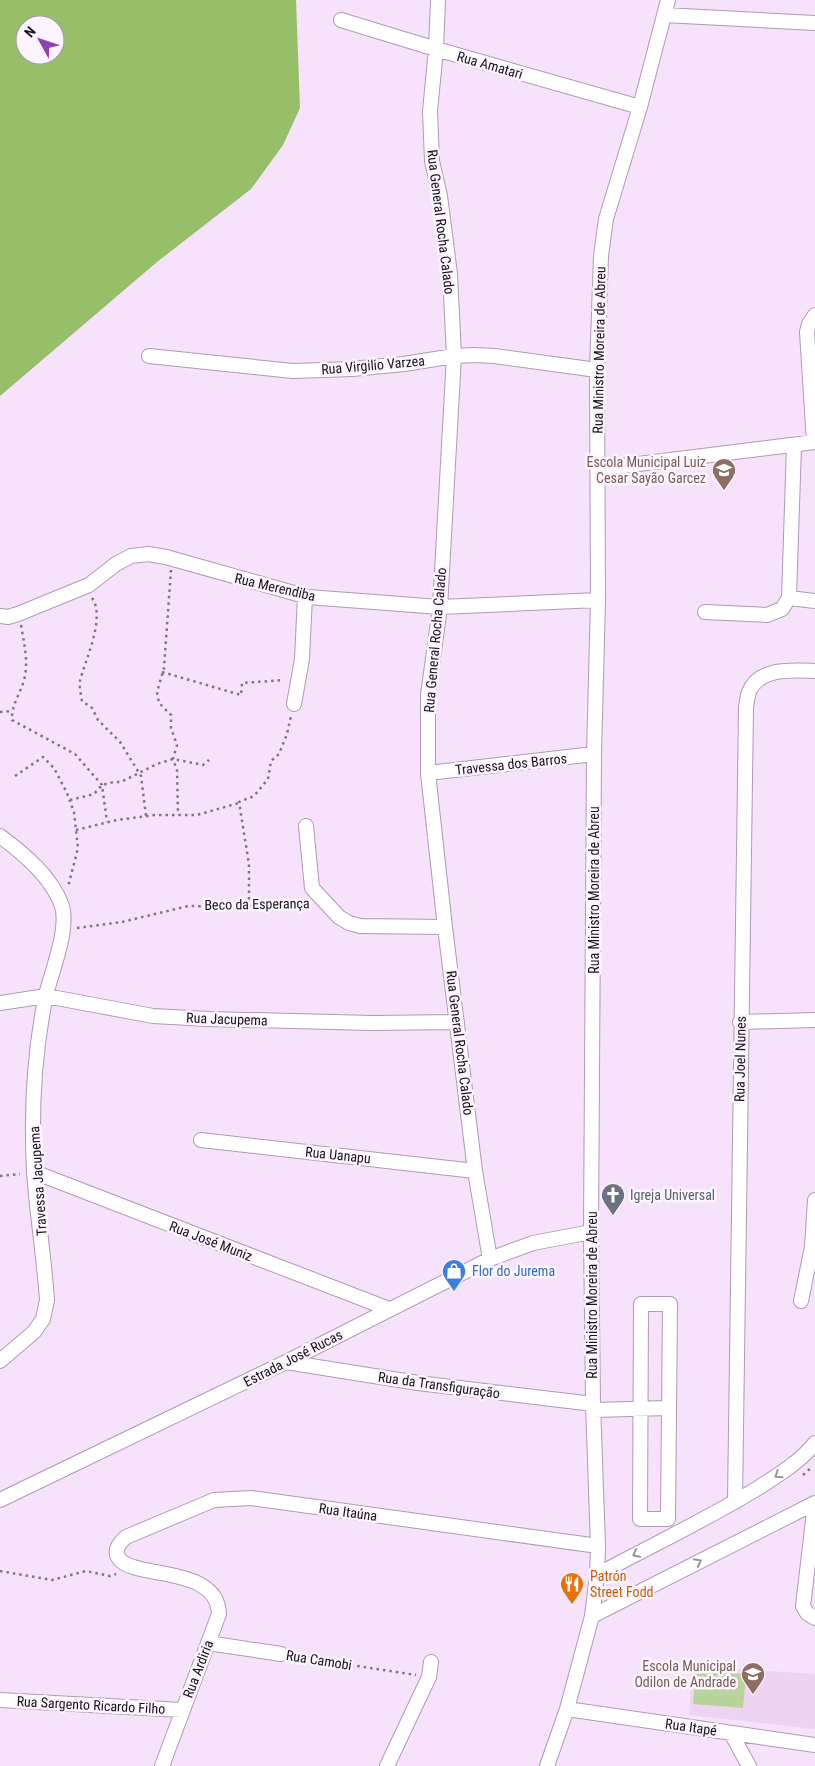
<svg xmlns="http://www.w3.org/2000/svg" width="815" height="1766" viewBox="0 0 815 1766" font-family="'Roboto Condensed',sans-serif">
<rect width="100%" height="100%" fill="#f6e2fa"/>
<!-- built -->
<path fill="#edd4f2" d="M 693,1666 L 815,1674 L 815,1729 L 689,1715 Z"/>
<!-- green -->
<path fill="#b8d39b" d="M 696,1670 L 746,1674 L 743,1708 L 693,1704 Z"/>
<!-- forest -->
<path fill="#97be69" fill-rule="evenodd" d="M 0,0 L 296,0 L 300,108 L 283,145 L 251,189 L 157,262 L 0,396 ZM 25,25 L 55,25 L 55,55 L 25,55 Z"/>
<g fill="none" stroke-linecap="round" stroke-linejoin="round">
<!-- minor casing -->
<g stroke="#ae9cb2" stroke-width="16">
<path id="minor" d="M 438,0 L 436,49 L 430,111 L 432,161 L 440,196 L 450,274 L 454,356 L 440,607 L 428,695 L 428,773 L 445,927 L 475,1171 L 490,1259
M 664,15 L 815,23
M 341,20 L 436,49 L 640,107
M 149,356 L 293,371 L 352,369 L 404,364 L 454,356 L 474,355 L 494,356 L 597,370
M 814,442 L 807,332 L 809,324 L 815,315
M 598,469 L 815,442
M 789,598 L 815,601
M 705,612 L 767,615 L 782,609 L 789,598 L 794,445
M 0,616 L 8,617 L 18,614 L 89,585 L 116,564 L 131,556 L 148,554 L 166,557 L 308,597 L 440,607 L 598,600
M 294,704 L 302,659 L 305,596
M 428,773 L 594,754
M 306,826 L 312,888 L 339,917 L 349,923 L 360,926 L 445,927
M 0,836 C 24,854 52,877 62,906 C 69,930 52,970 46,995 C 34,1052 31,1113 34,1172 C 37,1214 44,1257 47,1300 L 43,1319 L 34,1332 L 0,1361
M 0,1003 L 46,996 L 153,1016 L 209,1019 L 372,1023 L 457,1022
M 740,1022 L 815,1020
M 201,1140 L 475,1171
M 34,1172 L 389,1309
M 801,1301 L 812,1247 L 815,1200
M 641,1304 L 670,1304 L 668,1519 L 640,1519 Z
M 286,1362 L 418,1383 L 593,1404
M 593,1410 L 669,1408
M 0,1500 L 286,1362 L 490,1259 L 533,1243 L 591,1232
M 735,1502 L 746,707 C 747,703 747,697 749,692 C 759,667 793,670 815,671
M 815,1503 L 803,1606 L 807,1613 L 815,1618
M 597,1575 C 650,1546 706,1520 758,1488 C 778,1475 800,1462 815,1443
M 592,1616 L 815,1503
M 208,1643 L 281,1654
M 0,1700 L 182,1710
M 567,1709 L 815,1745
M 731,1733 L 749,1766
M 162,1766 L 219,1614 C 218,1575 164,1576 137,1568 C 117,1563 109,1552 126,1537 L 214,1500 L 251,1498 L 598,1546
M 387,1766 L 429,1677 L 431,1662
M 547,1766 L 567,1709 L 592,1616 L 597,1575 L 598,1546 L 593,1404 L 591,1232 L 594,754 L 598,600 L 597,370 L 601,256 L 606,219 L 640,107 L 668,0"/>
</g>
<!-- path -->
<path stroke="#817484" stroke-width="2.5" stroke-dasharray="2.5 4" stroke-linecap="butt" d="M 171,570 L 164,668 L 157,692 L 159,703 L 171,715 L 171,728 L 177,745 L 173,759 L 177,770 L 178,815
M 92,598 C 106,618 85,660 80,681 C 79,687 81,695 82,701 L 92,708 L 98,720 L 120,742 L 141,776 L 146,816
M 21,625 C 24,643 28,658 25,676 C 22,692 11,704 12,720 L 75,754 L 102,785 L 107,822
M 162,672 L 241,695 L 242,683 L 284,680
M 0,712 L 11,711
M 15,776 L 43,757 L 54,768 L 67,793 L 74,812 L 78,848 L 68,887
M 70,800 L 94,794 L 102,785 L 114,782 L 121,782 L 157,764 L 173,759 L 203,765 L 209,760
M 76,830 L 117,820 L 155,815 L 197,815 L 239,803
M 249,906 L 249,864 L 239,802 L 254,796 L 268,779 L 271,761 L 279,754 L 287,734 L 291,716
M 77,928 L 122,922 L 188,906 L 239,907 L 309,903
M 0,1176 L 20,1174
M 803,1475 L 812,1467
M 0,1571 L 52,1580 L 86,1571 L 110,1576 L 116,1574
M 293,1656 L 416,1675"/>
<!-- minor -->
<use href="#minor" stroke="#fff" stroke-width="14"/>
</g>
<!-- one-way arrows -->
<defs><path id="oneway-chevron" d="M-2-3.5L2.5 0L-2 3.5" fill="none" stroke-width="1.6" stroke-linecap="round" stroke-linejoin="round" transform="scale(1.25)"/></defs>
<g stroke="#989599">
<use href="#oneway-chevron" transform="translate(778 1475) rotate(146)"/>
<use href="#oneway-chevron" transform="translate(636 1554) rotate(152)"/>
<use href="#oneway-chevron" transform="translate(698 1562) rotate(-27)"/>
</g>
<!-- icons -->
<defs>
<g id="school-pin" transform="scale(1.25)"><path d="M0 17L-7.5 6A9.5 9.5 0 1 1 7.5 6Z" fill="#8d6e63" stroke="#fcf4fe"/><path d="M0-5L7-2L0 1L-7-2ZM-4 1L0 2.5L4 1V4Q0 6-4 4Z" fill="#fff"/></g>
<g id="church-pin" transform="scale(1.25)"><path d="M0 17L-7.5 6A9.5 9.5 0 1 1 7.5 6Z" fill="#6b7280" stroke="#fcf4fe"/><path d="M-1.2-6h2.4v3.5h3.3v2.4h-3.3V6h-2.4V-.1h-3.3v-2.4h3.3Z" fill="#fff"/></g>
<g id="shop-pin" transform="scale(1.25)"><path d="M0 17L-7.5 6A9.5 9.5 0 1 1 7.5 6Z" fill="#3f7fe0" stroke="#fcf4fe"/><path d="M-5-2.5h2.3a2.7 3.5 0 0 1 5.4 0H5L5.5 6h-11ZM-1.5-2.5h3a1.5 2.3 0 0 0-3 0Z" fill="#fff"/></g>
<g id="restaurant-pin" transform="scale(1.25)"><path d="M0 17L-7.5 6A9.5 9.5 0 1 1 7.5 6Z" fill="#e8710a" stroke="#fcf4fe"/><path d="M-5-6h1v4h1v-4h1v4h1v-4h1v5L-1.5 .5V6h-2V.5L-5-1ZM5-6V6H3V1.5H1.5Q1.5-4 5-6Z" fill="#fff"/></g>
</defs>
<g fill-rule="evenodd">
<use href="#school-pin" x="724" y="470"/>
<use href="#church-pin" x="613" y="1195"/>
<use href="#shop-pin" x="454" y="1271"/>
<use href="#restaurant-pin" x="572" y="1584"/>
<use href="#school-pin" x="753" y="1674"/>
</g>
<g text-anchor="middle" stroke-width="5" stroke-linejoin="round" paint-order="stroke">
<!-- street labels -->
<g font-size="14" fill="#1a131c" stroke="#fcf4fe">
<text transform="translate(490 65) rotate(16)" y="5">Rua Amatari</text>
<text transform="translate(441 222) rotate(83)" y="5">Rua General Rocha Calado</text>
<text transform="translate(599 350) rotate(-89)" y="5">Rua Ministro Moreira de Abreu</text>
<text transform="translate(373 365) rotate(-5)" y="5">Rua Virgilio Varzea</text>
<text transform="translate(275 587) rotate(13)" y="5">Rua Merendiba</text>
<text transform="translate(435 640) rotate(-85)" y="5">Rua General Rocha Calado</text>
<text transform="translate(511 764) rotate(-6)" y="5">Travessa dos Barros</text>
<text transform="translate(594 890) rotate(-90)" y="5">Rua Ministro Moreira de Abreu</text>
<text transform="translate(257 904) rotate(-1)" y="5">Beco da Esperança</text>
<text transform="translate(227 1019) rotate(2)" y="5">Rua Jacupema</text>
<text transform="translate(460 1043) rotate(83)" y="5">Rua General Rocha Calado</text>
<text transform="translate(740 1059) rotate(-89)" y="5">Rua Joel Nunes</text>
<text transform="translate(338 1155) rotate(6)" y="5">Rua Uanapu</text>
<text transform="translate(38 1181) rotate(-94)" y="5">Travessa Jacupema</text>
<text transform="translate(211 1241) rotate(21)" y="5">Rua José Muniz</text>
<text transform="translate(592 1295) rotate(-90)" y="5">Rua Ministro Moreira de Abreu</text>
<text transform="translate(293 1358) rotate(-27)" y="5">Estrada José Rucas</text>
<text transform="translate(439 1385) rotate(8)" y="5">Rua da Transfiguração</text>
<text transform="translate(348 1512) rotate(8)" y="5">Rua Itaúna</text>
<text transform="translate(319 1660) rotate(9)" y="5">Rua Camobi</text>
<text transform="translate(198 1669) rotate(-69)" y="5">Rua Ardiria</text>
<text transform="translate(91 1705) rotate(3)" y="5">Rua Sargento Ricardo Filho</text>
<text transform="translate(691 1727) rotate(8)" y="5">Rua Itapé</text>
</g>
<!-- education labels -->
<g font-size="14" fill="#785e54" stroke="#fcf4fe" text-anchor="end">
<text x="706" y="467">Escola Municipal Luiz<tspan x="706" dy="16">Cesar Sayão Garcez</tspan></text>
<text x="736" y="1671">Escola Municipal<tspan x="736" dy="16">Odilon de Andrade</tspan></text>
</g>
<!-- worship labels -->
<g font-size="14" fill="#5b616d" stroke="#fcf4fe" text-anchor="start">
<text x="630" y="1200">Igreja Universal</text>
</g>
<!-- shop labels -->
<g font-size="14" fill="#366cbe" stroke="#fcf4fe" text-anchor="start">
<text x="472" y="1276">Flor do Jurema</text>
</g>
<!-- food labels -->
<g font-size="14" fill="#c56008" stroke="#fcf4fe" text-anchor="start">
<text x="590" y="1581">Patrón<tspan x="590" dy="16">Street Fodd</tspan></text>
</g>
</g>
<!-- north arrow -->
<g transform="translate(40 40) rotate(310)"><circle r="24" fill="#fcf4fe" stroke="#a29aa4"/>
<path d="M0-4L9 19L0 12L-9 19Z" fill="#8f41b1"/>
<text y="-8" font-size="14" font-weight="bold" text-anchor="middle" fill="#1a131c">N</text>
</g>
</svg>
